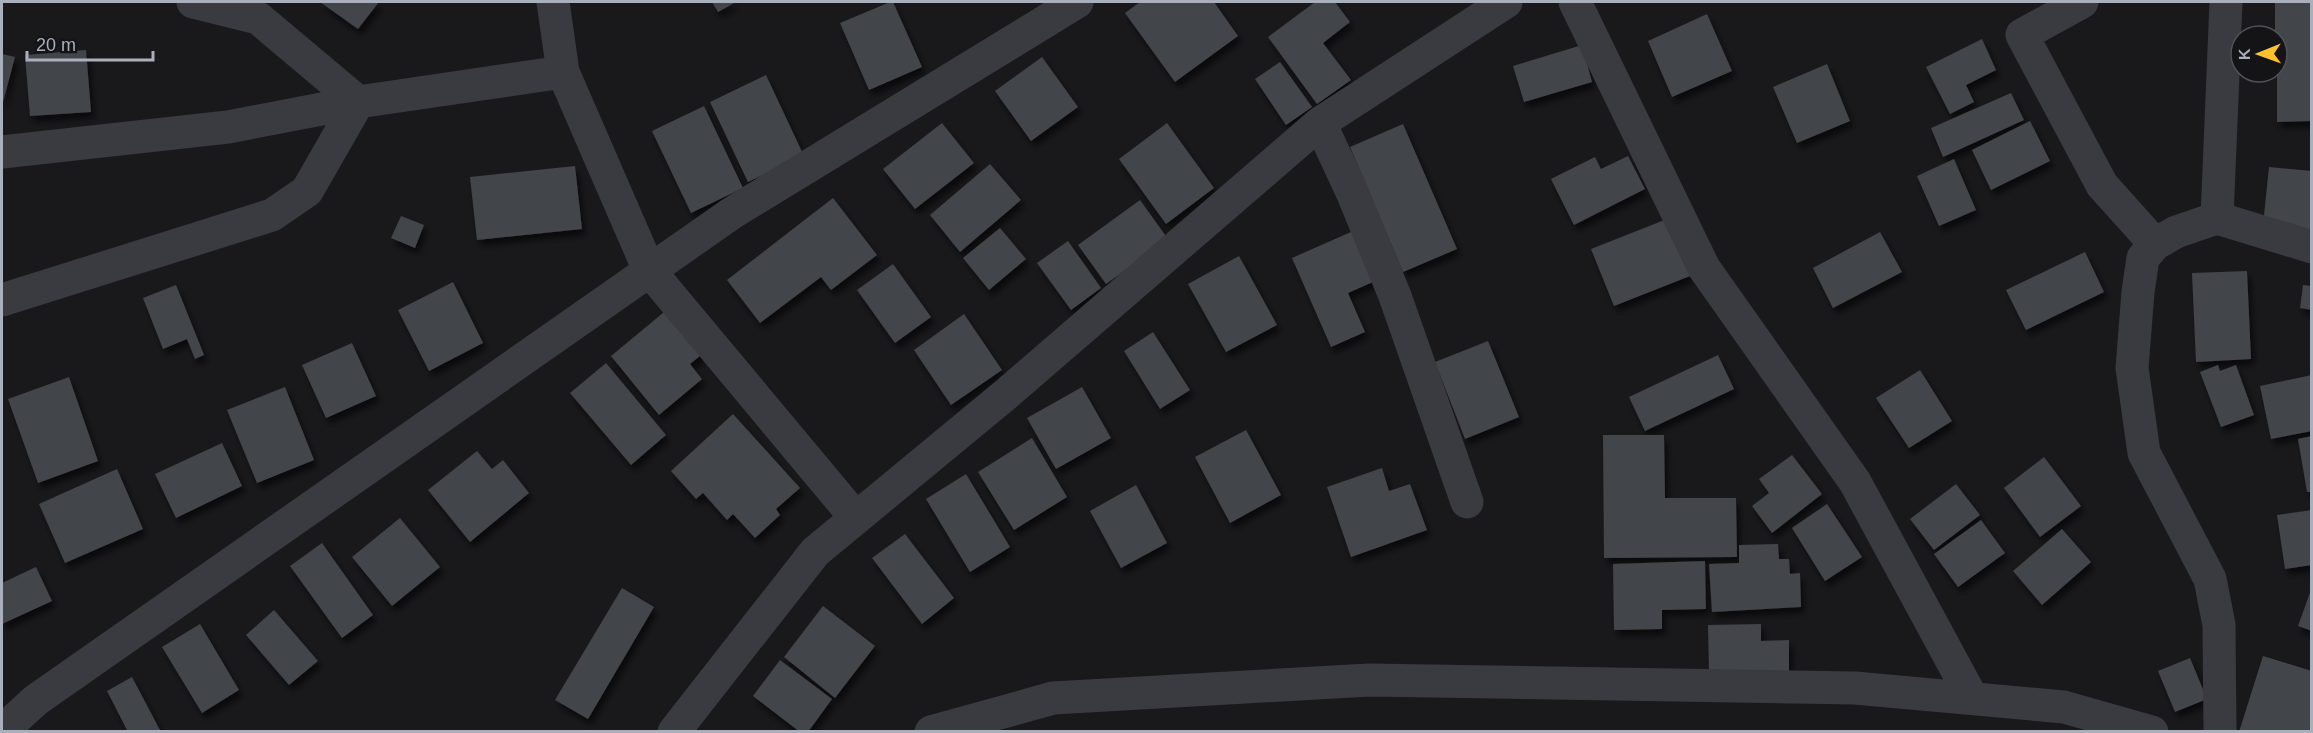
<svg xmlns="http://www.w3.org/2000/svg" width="2313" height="733" viewBox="0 0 2313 733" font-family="Arial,sans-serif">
<defs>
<filter id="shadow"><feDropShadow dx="3.5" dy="6" stdDeviation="3" flood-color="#0009"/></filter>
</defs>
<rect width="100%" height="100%" fill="#19191c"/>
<!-- building -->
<path fill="#434449" filter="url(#shadow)" d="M 320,2 L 379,2 L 358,29 Z
M 712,2 L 736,2 L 718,12 Z
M 890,2 L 893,2 L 922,67 L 869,90 L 840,23 Z
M 1140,2 L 1214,2 L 1238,36 L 1175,82 L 1125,13 Z
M 1315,2 L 1335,2 L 1350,22 L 1323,43 L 1351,80 L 1317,104 L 1268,37 Z
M 2275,2 L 2312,2 L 2312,121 L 2277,122 L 2277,36 L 2275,36 Z
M 1707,14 L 1732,71 L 1672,97 L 1648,41 Z
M 1982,39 L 1996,70 L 1966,85 L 1974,102 L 1950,114 L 1926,67 Z
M 1582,45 L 1592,82 L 1524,102 L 1513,66 Z
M 86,50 L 91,112 L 30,116 L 25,55 Z
M 2,54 L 15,57 L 2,106 Z
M 1042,57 L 1078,107 L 1031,141 L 995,91 Z
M 1280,62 L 1312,107 L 1286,125 L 1255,79 Z
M 1827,64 L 1850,121 L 1797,143 L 1773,87 Z
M 766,75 L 804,156 L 748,182 L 710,102 Z
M 2011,93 L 2024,120 L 1943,157 L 1931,128 Z
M 704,106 L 743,188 L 691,213 L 652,131 Z
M 2030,121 L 2050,161 L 1991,190 L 1972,150 Z
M 942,123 L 974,163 L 915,209 L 883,169 Z
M 1167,123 L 1214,188 L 1166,224 L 1119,159 Z
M 1403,124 L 1457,249 L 1403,272 L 1350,147 Z
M 1628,156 L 1645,189 L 1574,225 L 1551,179 L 1595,157 L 1601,169 Z
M 1954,159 L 1976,210 L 1939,226 L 1917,176 Z
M 990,164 L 1021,200 L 960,252 L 930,215 Z
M 575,166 L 582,229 L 477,240 L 470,177 Z
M 2269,167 L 2312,171 L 2312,230 L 2263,225 Z
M 833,198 L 877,255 L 831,290 L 821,277 L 760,323 L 727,280 Z
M 1140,200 L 1168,239 L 1106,284 L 1078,245 Z
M 401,216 L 424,225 L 415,248 L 391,238 Z
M 1667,219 L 1690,276 L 1614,306 L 1591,249 Z
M 1000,228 L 1026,259 L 989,290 L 963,258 Z
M 1360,228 L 1382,278 L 1348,293 L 1365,332 L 1331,347 L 1292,258 Z
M 1880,232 L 1902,272 L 1833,308 L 1813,268 Z
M 1068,241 L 1101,288 L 1071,310 L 1037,263 Z
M 2085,252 L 2104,292 L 2026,330 L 2006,290 Z
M 1239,256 L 1277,325 L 1226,352 L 1188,284 Z
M 893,264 L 931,317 L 895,343 L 857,290 Z
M 2247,271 L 2251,359 L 2196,362 L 2192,273 Z
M 453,282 L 483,343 L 429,371 L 398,310 Z
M 176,285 L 204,355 L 195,359 L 187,339 L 163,349 L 143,298 Z
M 2303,285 L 2312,286 L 2312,310 L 2300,308 Z
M 669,308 L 705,352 L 690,364 L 702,379 L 659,415 L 611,356 Z
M 964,314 L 1002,370 L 951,405 L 914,350 Z
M 1153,332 L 1190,390 L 1160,409 L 1124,351 Z
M 1488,341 L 1519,417 L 1465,439 L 1435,362 Z
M 352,343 L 376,396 L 326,418 L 302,365 Z
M 1718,355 L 1734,389 L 1645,431 L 1629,397 Z
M 606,363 L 666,435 L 631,465 L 570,393 Z
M 2218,365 L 2220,371 L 2236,365 L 2254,415 L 2221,427 L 2200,372 Z
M 1920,370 L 1952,421 L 1909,448 L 1876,398 Z
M 2312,375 L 2312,431 L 2271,439 L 2260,386 Z
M 69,377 L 98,461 L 38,483 L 8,399 Z
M 285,387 L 314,460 L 257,483 L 227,410 Z
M 1082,387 L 1111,438 L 1056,469 L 1027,418 Z
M 733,414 L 800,488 L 776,509 L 780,515 L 755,538 L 733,514 L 727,520 L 703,493 L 696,499 L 671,471 Z
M 1246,430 L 1281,495 L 1230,523 L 1195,457 Z
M 1603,435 L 1664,435 L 1665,498 L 1736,498 L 1737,557 L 1604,558 Z
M 2312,436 L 2312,492 L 2307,492 L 2298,439 Z
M 1032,438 L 1067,497 L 1014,530 L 978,472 Z
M 222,443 L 242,486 L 176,518 L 155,474 Z
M 477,451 L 492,469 L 503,460 L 529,493 L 470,542 L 428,490 Z
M 1792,455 L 1822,494 L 1772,533 L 1752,506 L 1769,493 L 1759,479 Z
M 2044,457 L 2081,506 L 2040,537 L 2004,488 Z
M 1382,468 L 1389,491 L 1410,484 L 1427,530 L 1351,557 L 1327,487 Z
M 117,469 L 143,529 L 65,563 L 39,504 Z
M 966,474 L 1010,547 L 970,572 L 926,499 Z
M 1956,484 L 1980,515 L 1934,550 L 1910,519 Z
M 1136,485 L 1167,543 L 1121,568 L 1090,511 Z
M 1827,504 L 1862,557 L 1825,581 L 1792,528 Z
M 2312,510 L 2312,565 L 2285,569 L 2277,515 Z
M 400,518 L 440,567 L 392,606 L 352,557 Z
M 1981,520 L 2005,553 L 1958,587 L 1934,554 Z
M 2062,529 L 2091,562 L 2042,605 L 2013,571 Z
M 905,534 L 954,598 L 922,624 L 872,558 Z
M 322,543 L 373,615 L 342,638 L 290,566 Z
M 1778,544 L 1779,559 L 1789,559 L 1790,574 L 1800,573 L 1801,607 L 1712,612 L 1709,564 L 1739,563 L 1739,545 Z
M 1705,561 L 1706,609 L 1662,610 L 1662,629 L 1614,630 L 1613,564 Z
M 36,567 L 52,601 L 2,624 L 2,583 Z
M 2312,587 L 2312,631 L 2298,626 Z
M 622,588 L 654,607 L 588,719 L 555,700 Z
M 823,606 L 875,646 L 835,698 L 784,657 Z
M 274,610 L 318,661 L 289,685 L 246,635 Z
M 200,624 L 239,690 L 202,713 L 162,647 Z
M 1761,624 L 1761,641 L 1789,640 L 1789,671 L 1709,673 L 1708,625 Z
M 2263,656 L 2312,671 L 2312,732 L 2239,732 Z
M 2190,658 L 2207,699 L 2175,712 L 2158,671 Z
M 780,660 L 832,699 L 808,732 L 800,732 L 753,696 Z
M 132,677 L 161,732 L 128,732 L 107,691 Z"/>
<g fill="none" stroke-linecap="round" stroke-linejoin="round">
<!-- minor -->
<path stroke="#3a3b41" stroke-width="33" d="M 553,2 L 563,72 L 649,270 L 856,518
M 1575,2 L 1704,268 L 1855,482 L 1972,698
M 2082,2 L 2022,35 L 2102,185 L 2155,244
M 1320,123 L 1352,192 L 1395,296 L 1467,502
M 2,152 L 228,127 L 358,102 L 563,72
M 2217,218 L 2312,247
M 2,300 L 272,215 L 307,191 L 358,102 L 258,18 L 193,2
M 2,731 L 36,700 L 732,213 L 1077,2
M 674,732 L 815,552 L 1005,395 L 1320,123 L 1506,2
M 931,732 L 1053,698 L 1369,680 L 1855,688 L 2064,707 L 2152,732
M 2220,732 L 2219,625 L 2210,579 L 2144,453 L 2132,368 L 2138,292 L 2143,258 L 2155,244 L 2176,232 L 2217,218 L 2226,2"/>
</g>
<!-- border -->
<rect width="2313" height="733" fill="none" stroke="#aaafbc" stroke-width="6"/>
<!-- north arrow -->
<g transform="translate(2259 54) rotate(269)"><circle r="28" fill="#141417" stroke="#505259" stroke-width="1.5"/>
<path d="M0-4.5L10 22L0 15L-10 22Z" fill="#ffc22e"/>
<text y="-9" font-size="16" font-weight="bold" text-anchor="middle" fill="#aaafbc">K</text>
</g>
<!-- scale -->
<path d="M27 51v9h126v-9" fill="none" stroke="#aaafbc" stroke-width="3"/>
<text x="36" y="51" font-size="18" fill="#aaafbc" stroke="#141417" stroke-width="4.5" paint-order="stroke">20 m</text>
</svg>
